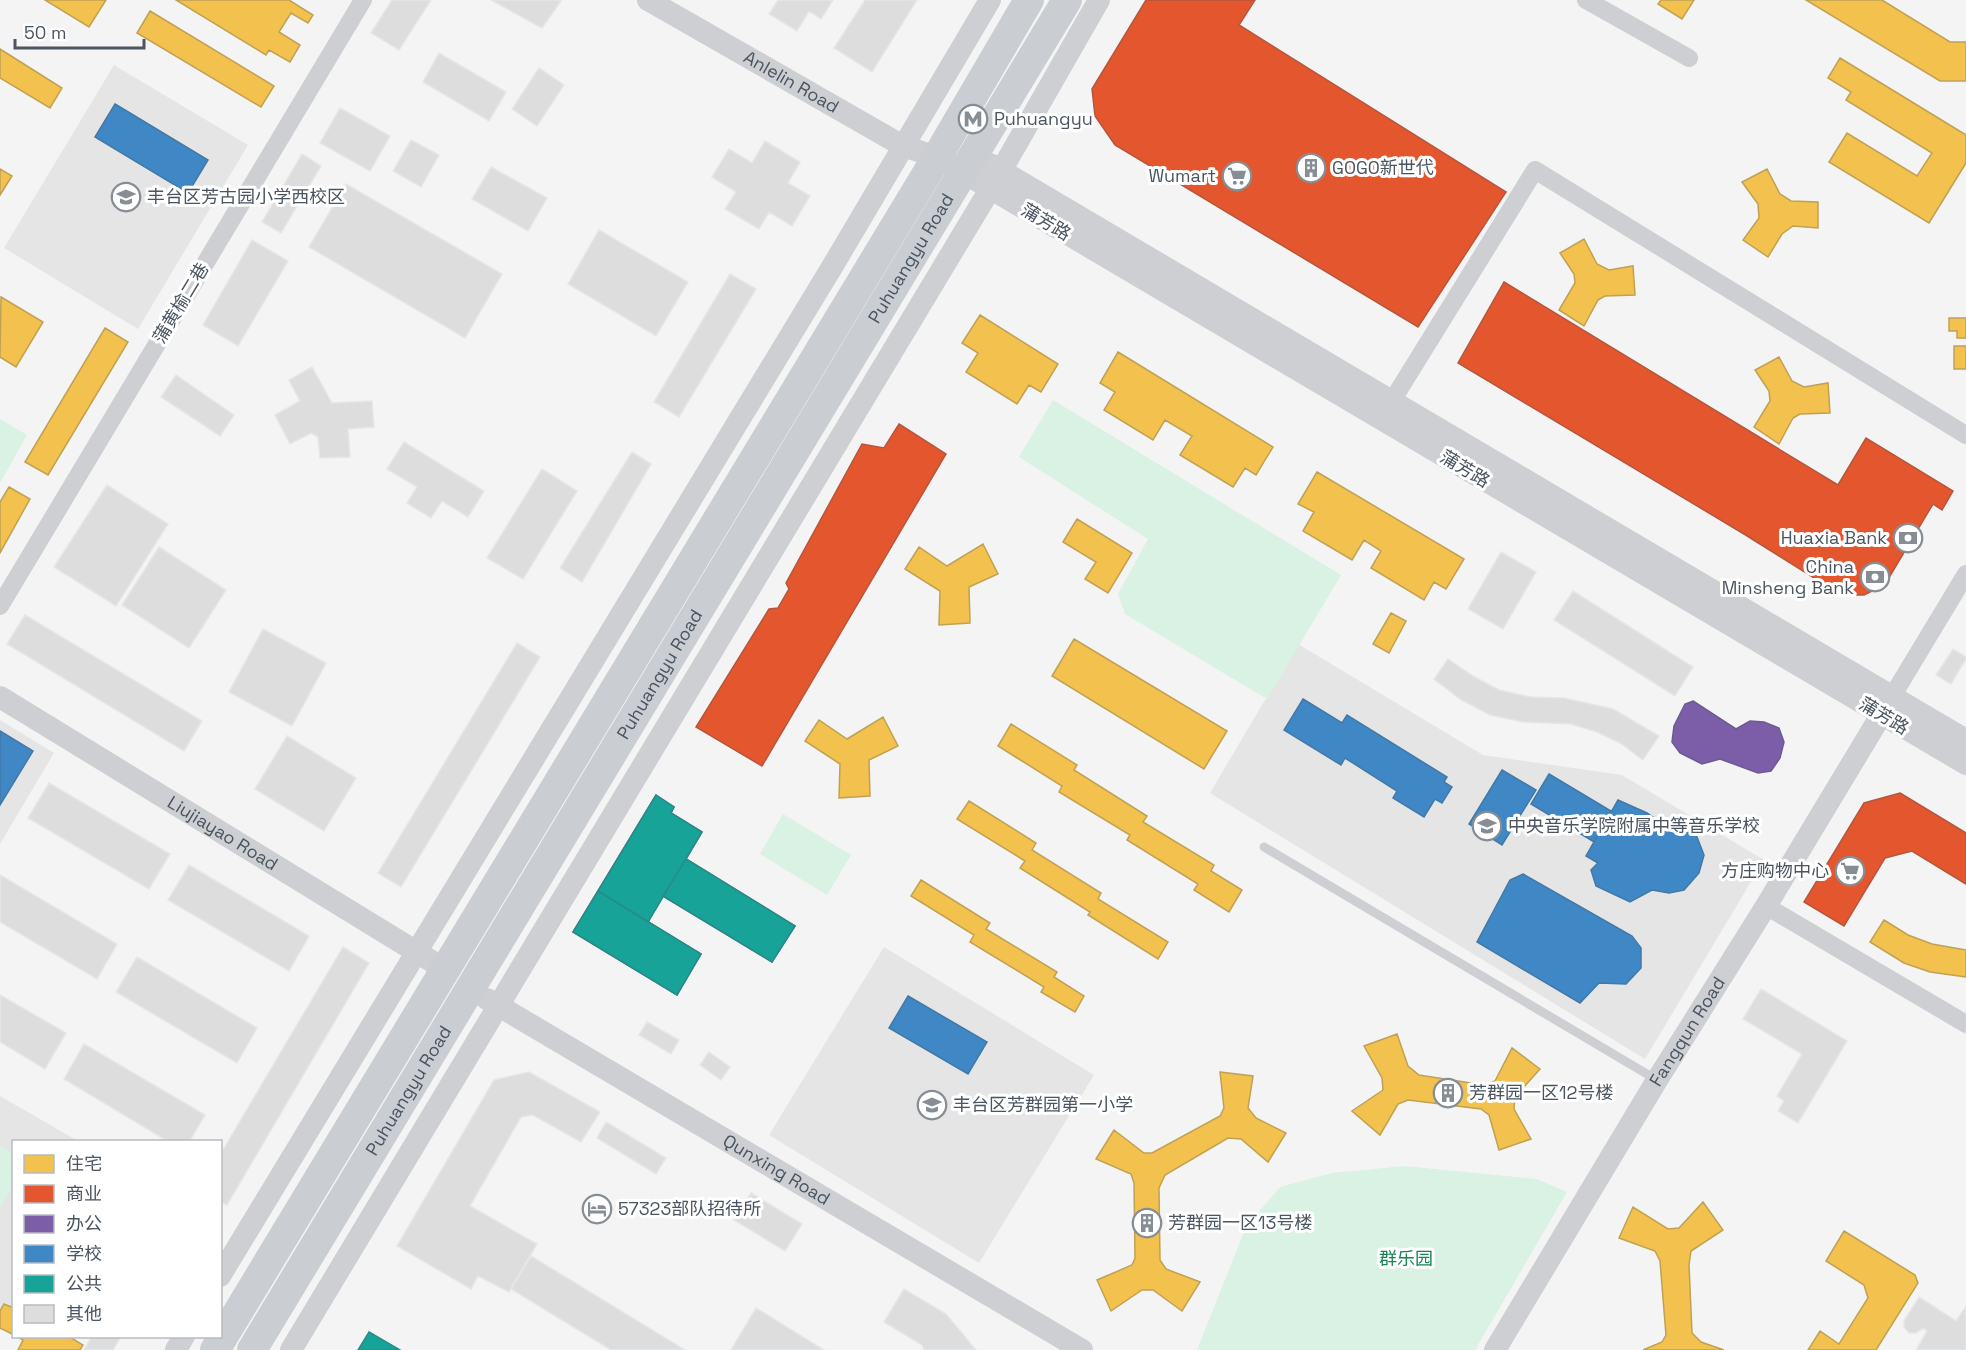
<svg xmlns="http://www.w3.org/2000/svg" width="1966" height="1350" viewBox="0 0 1966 1350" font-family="'Space Grotesk','Noto Sans SC',sans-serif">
<rect width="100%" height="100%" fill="#f4f4f4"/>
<!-- education -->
<path fill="#e6e5e6" d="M 114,65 L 248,145 L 138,329 L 4,248 Z
M 1298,644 L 1483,755 L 1622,775 L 1764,860 L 1645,1059 L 1210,793 Z
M 0,720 L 54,753 L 0,844 Z
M 884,947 L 1094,1075 L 979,1263 L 769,1135 Z
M 0,1096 L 78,1141 L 14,1142 L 13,1308 L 0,1331 Z"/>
<!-- green -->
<path fill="#d9f2e4" d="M 1053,400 L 1341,575 L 1267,699 L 1125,614 L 1118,594 L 1148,539 L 1019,457 Z
M 0,419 L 27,435 L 0,483 Z
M 783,814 L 851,855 L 827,895 L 760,854 Z
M 0,1145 L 13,1154 L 13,1185 L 0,1207 Z
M 1405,1166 L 1537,1179 L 1567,1192 L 1475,1350 L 1197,1350 L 1246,1227 L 1280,1187 L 1332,1173 Z"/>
<!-- homes -->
<path fill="#f2c14e" stroke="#c0a154" stroke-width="1.5" d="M 45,0 L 106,0 L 89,27 Z
M 176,0 L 289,0 L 313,15 L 308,23 L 291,13 L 279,32 L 300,45 L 290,62 L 269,50 L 266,55 Z
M 1661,0 L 1694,0 L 1682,19 L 1658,4 Z
M 1806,0 L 1882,0 L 1950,42 L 1966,42 L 1966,81 L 1940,81 Z
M 150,11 L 274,86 L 261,107 L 137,33 Z
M 0,49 L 62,88 L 50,108 L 0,78 Z
M 1840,58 L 1966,135 L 1966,163 L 1929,223 L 1829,162 L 1847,133 L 1917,176 L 1932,153 L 1846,100 L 1851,92 L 1828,78 Z
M 0,169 L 12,176 L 0,195 Z
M 1767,169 L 1780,194 L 1791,201 L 1818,202 L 1818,228 L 1793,226 L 1782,234 L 1768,257 L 1743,240 L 1759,218 L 1758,204 L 1742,182 Z
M 1584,239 L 1597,264 L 1609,270 L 1633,266 L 1635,295 L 1605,296 L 1598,300 L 1584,326 L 1559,310 L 1575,283 L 1574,274 L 1560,253 Z
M 1,297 L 43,322 L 16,367 L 0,357 Z
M 980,315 L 1058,364 L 1041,392 L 1029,385 L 1017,404 L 966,372 L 978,353 L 962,343 Z
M 1949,318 L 1966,318 L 1966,338 L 1957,338 L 1957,331 L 1949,331 Z
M 105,328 L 128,342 L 48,475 L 25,462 Z
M 1954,346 L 1966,346 L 1966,369 L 1954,369 Z
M 1118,352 L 1273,447 L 1256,475 L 1245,468 L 1233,487 L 1180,455 L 1192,436 L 1165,420 L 1153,440 L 1104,410 L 1115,392 L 1100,383 Z
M 1779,357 L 1792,381 L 1804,387 L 1828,383 L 1830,413 L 1800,414 L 1793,418 L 1779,444 L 1754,427 L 1770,401 L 1769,391 L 1755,370 Z
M 1317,472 L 1464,559 L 1446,589 L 1434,582 L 1424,600 L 1371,568 L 1381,551 L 1364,540 L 1352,560 L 1303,531 L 1314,512 L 1298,504 Z
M 9,487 L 30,499 L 0,553 L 0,502 Z
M 1077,519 L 1132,553 L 1108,593 L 1085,579 L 1096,562 L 1063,542 Z
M 983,544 L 998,574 L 969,587 L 970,623 L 939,625 L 940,591 L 905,569 L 919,547 L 947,566 Z
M 1391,613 L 1406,621 L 1389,653 L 1373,644 Z
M 1074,639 L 1227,731 L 1204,769 L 1052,676 Z
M 883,717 L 898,746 L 869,760 L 870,796 L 839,798 L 840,764 L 805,741 L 819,720 L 847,739 Z
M 1011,724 L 1077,765 L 1074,770 L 1147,816 L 1143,822 L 1214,865 L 1211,871 L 1242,890 L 1229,912 L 1194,890 L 1198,884 L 1127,840 L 1130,835 L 1059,792 L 1062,786 L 998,746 Z
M 969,801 L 1036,843 L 1032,850 L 1101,893 L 1098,899 L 1168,942 L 1158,959 L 1088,915 L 1090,912 L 1020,868 L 1025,861 L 957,819 Z
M 921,880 L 990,923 L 986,929 L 1057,972 L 1054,977 L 1084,996 L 1075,1012 L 1041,992 L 1044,987 L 970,942 L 974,935 L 911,896 Z
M 1884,920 L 1908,935 L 1932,944 L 1966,950 L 1966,977 L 1930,972 L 1904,963 L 1870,942 Z
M 1397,1034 L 1408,1066 L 1419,1075 L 1484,1085 L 1495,1081 L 1512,1048 L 1540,1069 L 1515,1097 L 1514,1109 L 1531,1139 L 1499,1150 L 1489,1115 L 1481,1109 L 1408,1100 L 1398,1104 L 1380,1135 L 1352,1111 L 1383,1090 L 1382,1078 L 1364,1046 Z
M 1220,1072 L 1253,1076 L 1248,1108 L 1256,1118 L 1286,1133 L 1268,1162 L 1241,1139 L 1228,1138 L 1165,1175 L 1159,1188 L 1160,1260 L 1166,1269 L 1200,1282 L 1182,1311 L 1153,1290 L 1142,1290 L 1111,1311 L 1097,1280 L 1132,1265 L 1135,1258 L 1134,1183 L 1131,1174 L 1096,1159 L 1114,1130 L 1144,1153 L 1152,1153 L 1220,1116 L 1224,1108 Z
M 1703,1202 L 1723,1230 L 1691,1251 L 1689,1265 L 1692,1333 L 1701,1342 L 1724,1350 L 1643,1350 L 1662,1342 L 1666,1335 L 1660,1261 L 1655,1251 L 1619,1238 L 1633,1207 L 1668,1229 L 1679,1228 Z
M 1844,1231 L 1915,1275 L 1918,1283 L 1876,1350 L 1808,1350 L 1820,1331 L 1839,1344 L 1868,1298 L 1864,1285 L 1826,1261 Z
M 4,1304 L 14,1308 L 14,1335 L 0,1328 L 0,1311 Z
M 16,1336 L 68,1336 L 83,1345 L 80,1350 L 18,1350 L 23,1340 Z"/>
<!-- shops -->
<path fill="#e4572e" stroke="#b6563d" stroke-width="1.5" d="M 1146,0 L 1255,0 L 1239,25 L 1506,192 L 1418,327 L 1115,145 L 1095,116 L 1092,89 Z
M 1504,282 L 1838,485 L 1866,438 L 1953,491 L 1942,510 L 1933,504 L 1887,581 L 1878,588 L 1864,595 L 1849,595 L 1835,591 L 1744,534 L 1458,363 Z
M 899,424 L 946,454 L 762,766 L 696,727 L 769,609 L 778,608 L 789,589 L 786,583 L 862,444 L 884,448 Z
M 1900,793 L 1966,833 L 1966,884 L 1912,851 L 1885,858 L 1844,926 L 1804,902 L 1864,803 Z"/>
<!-- offices -->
<path fill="#7b5ea7" stroke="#6c5b92" stroke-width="1.5" d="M 1693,701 L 1736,729 L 1750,721 L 1764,722 L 1779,728 L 1784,742 L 1780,758 L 1771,771 L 1758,773 L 1720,759 L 1702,764 L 1680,753 L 1672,742 L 1674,726 L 1685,704 Z
M 656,795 L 674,807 L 671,813 L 702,832 L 686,859 L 795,926 L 772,962 L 663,896 L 648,922 L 701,954 L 677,995 L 573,932 Z"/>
<!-- schools -->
<path fill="#3f88c5" stroke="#4279a7" stroke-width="1.5" d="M 115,104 L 208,160 L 188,193 L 95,137 Z
M 1303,699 L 1342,723 L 1347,715 L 1447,777 L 1444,782 L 1452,787 L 1442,803 L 1435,799 L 1424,817 L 1393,798 L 1397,791 L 1345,758 L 1341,765 L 1284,730 Z
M 0,731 L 33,751 L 0,805 Z
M 1502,770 L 1536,790 L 1502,845 L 1469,824 Z
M 1549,774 L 1611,811 L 1594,842 L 1531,804 Z
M 1618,800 L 1647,813 L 1663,824 L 1686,829 L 1697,837 L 1704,855 L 1699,873 L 1684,890 L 1669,893 L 1652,890 L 1630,902 L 1596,886 L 1591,870 L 1598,863 L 1586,856 Z
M 1523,874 L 1632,936 L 1641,948 L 1641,968 L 1626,984 L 1599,983 L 1580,1003 L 1477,942 L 1510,880 Z
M 908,996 L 987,1042 L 968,1074 L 889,1028 Z"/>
<!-- public -->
<path fill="#17a398" stroke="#268c88" stroke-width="1.5" d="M 656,795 L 674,807 L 671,813 L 702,832 L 648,922 L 598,891 Z
M 686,859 L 795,926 L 772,962 L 663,896 Z
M 598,891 L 701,954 L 677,995 L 573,932 Z
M 369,1332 L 400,1350 L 358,1350 Z"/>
<!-- building -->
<path fill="#ddddde" stroke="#e5e6e7" stroke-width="1.5" d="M 392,0 L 431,0 L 399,50 L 371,33 Z
M 491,0 L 560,0 L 561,1 L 542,28 Z
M 778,0 L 833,0 L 821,19 L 809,11 L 797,31 L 769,14 Z
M 865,0 L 917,0 L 872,72 L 834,48 Z
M 439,53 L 506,92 L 489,121 L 423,82 Z
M 539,68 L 564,85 L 537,126 L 512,109 Z
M 340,108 L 390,136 L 370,171 L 320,143 Z
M 411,140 L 439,155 L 421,187 L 393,171 Z
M 765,141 L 800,162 L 788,183 L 810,196 L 792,226 L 769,212 L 759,229 L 725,209 L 736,192 L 712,177 L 729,149 L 752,163 Z
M 302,154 L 321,166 L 281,233 L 262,222 Z
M 491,167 L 547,198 L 528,231 L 472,199 Z
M 346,184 L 502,274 L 465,338 L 309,247 Z
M 599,230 L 688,282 L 656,336 L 568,284 Z
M 252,240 L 288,261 L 238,346 L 203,325 Z
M 730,274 L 756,289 L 679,417 L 654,402 Z
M 312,367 L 332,403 L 372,401 L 374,427 L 348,429 L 350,457 L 320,458 L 318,437 L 311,433 L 290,444 L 275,415 L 300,401 L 289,380 Z
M 176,375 L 234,415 L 220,436 L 161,397 Z
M 404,442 L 484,491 L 468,517 L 442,501 L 431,518 L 407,503 L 417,487 L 387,469 Z
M 632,452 L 651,464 L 582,582 L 560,568 Z
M 542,469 L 577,491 L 523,579 L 487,558 Z
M 107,485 L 168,524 L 116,606 L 54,567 Z
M 159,547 L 226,590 L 189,648 L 122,605 Z
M 1501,552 L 1536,572 L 1503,629 L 1468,609 Z
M 1573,591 L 1693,667 L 1675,696 L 1554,620 Z
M 25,615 L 202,721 L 184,751 L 7,644 Z
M 263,629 L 326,663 L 292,726 L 229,692 Z
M 517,643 L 540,657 L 401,887 L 378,873 Z
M 1953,649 L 1966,657 L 1966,659 L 1951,684 L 1936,675 Z
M 1448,659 L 1473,676 L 1499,690 L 1531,697 L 1564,698 L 1613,709 L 1659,736 L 1643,760 L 1620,743 L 1597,732 L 1571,724 L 1523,722 L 1490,715 L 1460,699 L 1434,679 Z
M 287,736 L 356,778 L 324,831 L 255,789 Z
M 49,783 L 170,854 L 149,889 L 28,818 Z
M 189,865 L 309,936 L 289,971 L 168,900 Z
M 0,875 L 117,944 L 97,979 L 0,922 Z
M 343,947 L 369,963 L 227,1205 L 220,1201 L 220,1155 Z
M 137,957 L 257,1028 L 237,1063 L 116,992 Z
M 1761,989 L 1847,1041 L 1798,1123 L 1778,1111 L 1784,1101 L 1777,1096 L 1802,1054 L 1743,1019 Z
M 0,995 L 66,1033 L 45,1069 L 0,1042 Z
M 647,1022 L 679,1040 L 671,1054 L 639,1035 Z
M 84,1044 L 205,1115 L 189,1142 L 169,1142 L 64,1079 Z
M 709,1052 L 730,1067 L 721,1080 L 700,1065 Z
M 529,1072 L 600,1112 L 581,1142 L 533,1115 L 521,1117 L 470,1206 L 537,1244 L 509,1292 L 478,1276 L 471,1289 L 397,1246 L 494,1080 Z
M 606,1122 L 666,1158 L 656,1174 L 597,1138 Z
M 751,1193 L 802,1224 L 785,1251 L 734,1220 Z
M 531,1256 L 685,1350 L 611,1350 L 511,1289 Z
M 904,1289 L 946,1314 L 976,1350 L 924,1350 L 922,1345 L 884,1322 Z
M 1919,1297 L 1956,1321 L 1966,1306 L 1966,1350 L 1916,1350 L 1927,1331 L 1924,1328 L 1916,1333 L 1909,1333 L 1904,1327 L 1904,1321 Z
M 756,1308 L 824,1350 L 731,1350 Z
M 92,1336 L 121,1336 L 113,1350 L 84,1350 Z"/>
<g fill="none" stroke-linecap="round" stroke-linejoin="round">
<!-- service -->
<path stroke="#cecfd2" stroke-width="9" d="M 1264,847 L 1657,1080"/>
<!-- minor -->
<path stroke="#cecfd2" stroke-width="18" d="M 1586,0 L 1689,58
M 1392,401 L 1535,170 L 1966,435
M 0,606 L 363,0
M 1893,695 L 1966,574
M 1766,906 L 1966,1024"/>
<!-- tertiary -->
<g stroke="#cecfd2" stroke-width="22">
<path id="s1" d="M 648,0 L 903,146 L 937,157 L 1966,764"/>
<path d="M 990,164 L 1966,740"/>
<path id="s2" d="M 0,697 L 446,970"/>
<path id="s3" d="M 487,999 L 1082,1350"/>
<path d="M 220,1276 L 835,262 L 990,0"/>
<path d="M 176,1350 L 184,1336"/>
<path d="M 291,1350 L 1001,171 L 1099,0"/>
<path id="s4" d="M 1495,1350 L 1657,1080 L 1766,906 L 1889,702"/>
</g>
<!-- primary -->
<g stroke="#cacdd1" stroke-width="30">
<path d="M 215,1350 L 937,157 L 1029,0"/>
<path id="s5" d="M 252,1350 L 1067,0"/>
</g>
</g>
<!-- icons -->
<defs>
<g id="metro-ring" transform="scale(1.5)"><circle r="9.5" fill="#fff" stroke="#868d94" stroke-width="1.5"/><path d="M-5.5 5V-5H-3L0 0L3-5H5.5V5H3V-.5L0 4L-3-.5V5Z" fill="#868d94"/></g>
<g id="building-ring" transform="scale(1.5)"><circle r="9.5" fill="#fff" stroke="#868d94" stroke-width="1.5"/><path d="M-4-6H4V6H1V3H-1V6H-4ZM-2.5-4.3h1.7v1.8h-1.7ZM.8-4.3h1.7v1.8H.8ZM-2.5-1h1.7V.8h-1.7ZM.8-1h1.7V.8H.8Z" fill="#868d94"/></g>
<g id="supermarket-ring" transform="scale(1.5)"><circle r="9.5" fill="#fff" stroke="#868d94" stroke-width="1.5"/><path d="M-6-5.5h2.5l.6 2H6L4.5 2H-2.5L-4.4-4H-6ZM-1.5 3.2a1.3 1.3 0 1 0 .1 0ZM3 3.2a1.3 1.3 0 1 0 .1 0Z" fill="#868d94"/></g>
<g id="school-ring" transform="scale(1.5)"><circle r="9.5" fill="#fff" stroke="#868d94" stroke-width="1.5"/><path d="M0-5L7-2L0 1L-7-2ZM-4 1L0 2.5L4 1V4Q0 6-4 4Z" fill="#868d94"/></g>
<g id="bank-ring" transform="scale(1.5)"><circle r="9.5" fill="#fff" stroke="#868d94" stroke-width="1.5"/><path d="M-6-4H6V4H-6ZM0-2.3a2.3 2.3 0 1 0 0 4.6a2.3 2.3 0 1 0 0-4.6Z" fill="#868d94"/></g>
<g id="hotel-ring" transform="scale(1.5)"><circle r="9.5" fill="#fff" stroke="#868d94" stroke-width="1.5"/><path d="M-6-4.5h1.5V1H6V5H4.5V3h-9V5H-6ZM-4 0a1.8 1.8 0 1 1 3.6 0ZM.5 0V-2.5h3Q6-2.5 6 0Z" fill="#868d94"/></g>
</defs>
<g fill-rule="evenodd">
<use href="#metro-ring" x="973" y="119"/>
<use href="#building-ring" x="1311" y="168"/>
<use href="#supermarket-ring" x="1237" y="176"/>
<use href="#school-ring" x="126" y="197"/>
<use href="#bank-ring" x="1908" y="538"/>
<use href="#bank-ring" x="1875" y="577"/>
<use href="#school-ring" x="1487" y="826"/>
<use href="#supermarket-ring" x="1850" y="871"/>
<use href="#building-ring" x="1448" y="1093"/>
<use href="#school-ring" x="932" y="1105"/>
<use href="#hotel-ring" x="597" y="1209"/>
<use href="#building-ring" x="1147" y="1223"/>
</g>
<g text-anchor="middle" stroke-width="6" stroke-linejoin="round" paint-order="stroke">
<!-- street labels -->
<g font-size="18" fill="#4a5561" stroke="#fff">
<text dy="6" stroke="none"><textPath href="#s1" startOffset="165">Anlelin Road</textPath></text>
<text transform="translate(1046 222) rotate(31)" y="6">蒲芳路</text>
<text dy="6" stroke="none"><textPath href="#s5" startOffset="1275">Puhuangyu Road</textPath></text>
<text transform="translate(181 303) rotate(-59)" y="6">蒲黄榆二巷</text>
<text transform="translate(1465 469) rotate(31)" y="6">蒲芳路</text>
<text dy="6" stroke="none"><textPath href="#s5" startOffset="789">Puhuangyu Road</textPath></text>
<text transform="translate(1884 716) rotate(31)" y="6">蒲芳路</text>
<text dy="6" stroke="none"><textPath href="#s2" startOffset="261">Liujiayao Road</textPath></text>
<text dy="6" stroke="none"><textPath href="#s4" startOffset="372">Fangqun Road</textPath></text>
<text dy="6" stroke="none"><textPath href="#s5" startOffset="303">Puhuangyu Road</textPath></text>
<text dy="6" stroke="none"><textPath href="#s3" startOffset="336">Qunxing Road</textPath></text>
</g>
<!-- poi labels -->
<g font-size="18" fill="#4a5561" stroke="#fff" text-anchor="start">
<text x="994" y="125">Puhuangyu</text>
<text x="1332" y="174">GOGO新世代</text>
<text x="1216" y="182" text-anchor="end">Wumart</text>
<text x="147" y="203">丰台区芳古园小学西校区</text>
<text x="1887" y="544" text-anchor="end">Huaxia Bank</text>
<text x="1854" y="573" text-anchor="end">China<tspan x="1854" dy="21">Minsheng Bank</tspan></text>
<text x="1508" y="832">中央音乐学院附属中等音乐学校</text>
<text x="1829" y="877" text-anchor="end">方庄购物中心</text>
<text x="1469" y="1099">芳群园一区12号楼</text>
<text x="953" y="1111">丰台区芳群园第一小学</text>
<text x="618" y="1215">57323部队招待所</text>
<text x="1168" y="1229">芳群园一区13号楼</text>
</g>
<!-- park labels -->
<g font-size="18" fill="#188553" stroke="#fff">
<text x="1406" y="1265">群乐园</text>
</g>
</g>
<!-- legend -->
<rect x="12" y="1140" width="210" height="198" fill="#ffffff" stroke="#b7bbc0" stroke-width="1.5"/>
<rect x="24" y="1155" width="30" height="18" fill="#f2c14e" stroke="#b7bbc0" stroke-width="1.5"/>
<text x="66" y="1170" font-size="18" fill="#4a5561">住宅</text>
<rect x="24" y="1185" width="30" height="18" fill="#e4572e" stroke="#b7bbc0" stroke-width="1.5"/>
<text x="66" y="1200" font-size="18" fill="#4a5561">商业</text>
<rect x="24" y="1215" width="30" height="18" fill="#7b5ea7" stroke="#b7bbc0" stroke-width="1.5"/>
<text x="66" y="1230" font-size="18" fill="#4a5561">办公</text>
<rect x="24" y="1245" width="30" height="18" fill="#3f88c5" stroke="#b7bbc0" stroke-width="1.5"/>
<text x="66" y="1260" font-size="18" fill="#4a5561">学校</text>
<rect x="24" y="1275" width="30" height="18" fill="#17a398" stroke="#b7bbc0" stroke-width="1.5"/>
<text x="66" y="1290" font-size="18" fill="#4a5561">公共</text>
<rect x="24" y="1305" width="30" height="18" fill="#ddddde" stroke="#b7bbc0" stroke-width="1.5"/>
<text x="66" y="1320" font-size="18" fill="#4a5561">其他</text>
<!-- scale -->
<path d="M15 39v9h129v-9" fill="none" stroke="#4a5561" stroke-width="3"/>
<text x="24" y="39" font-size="18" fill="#4a5561" stroke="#ffffff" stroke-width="4.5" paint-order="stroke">50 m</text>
</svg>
